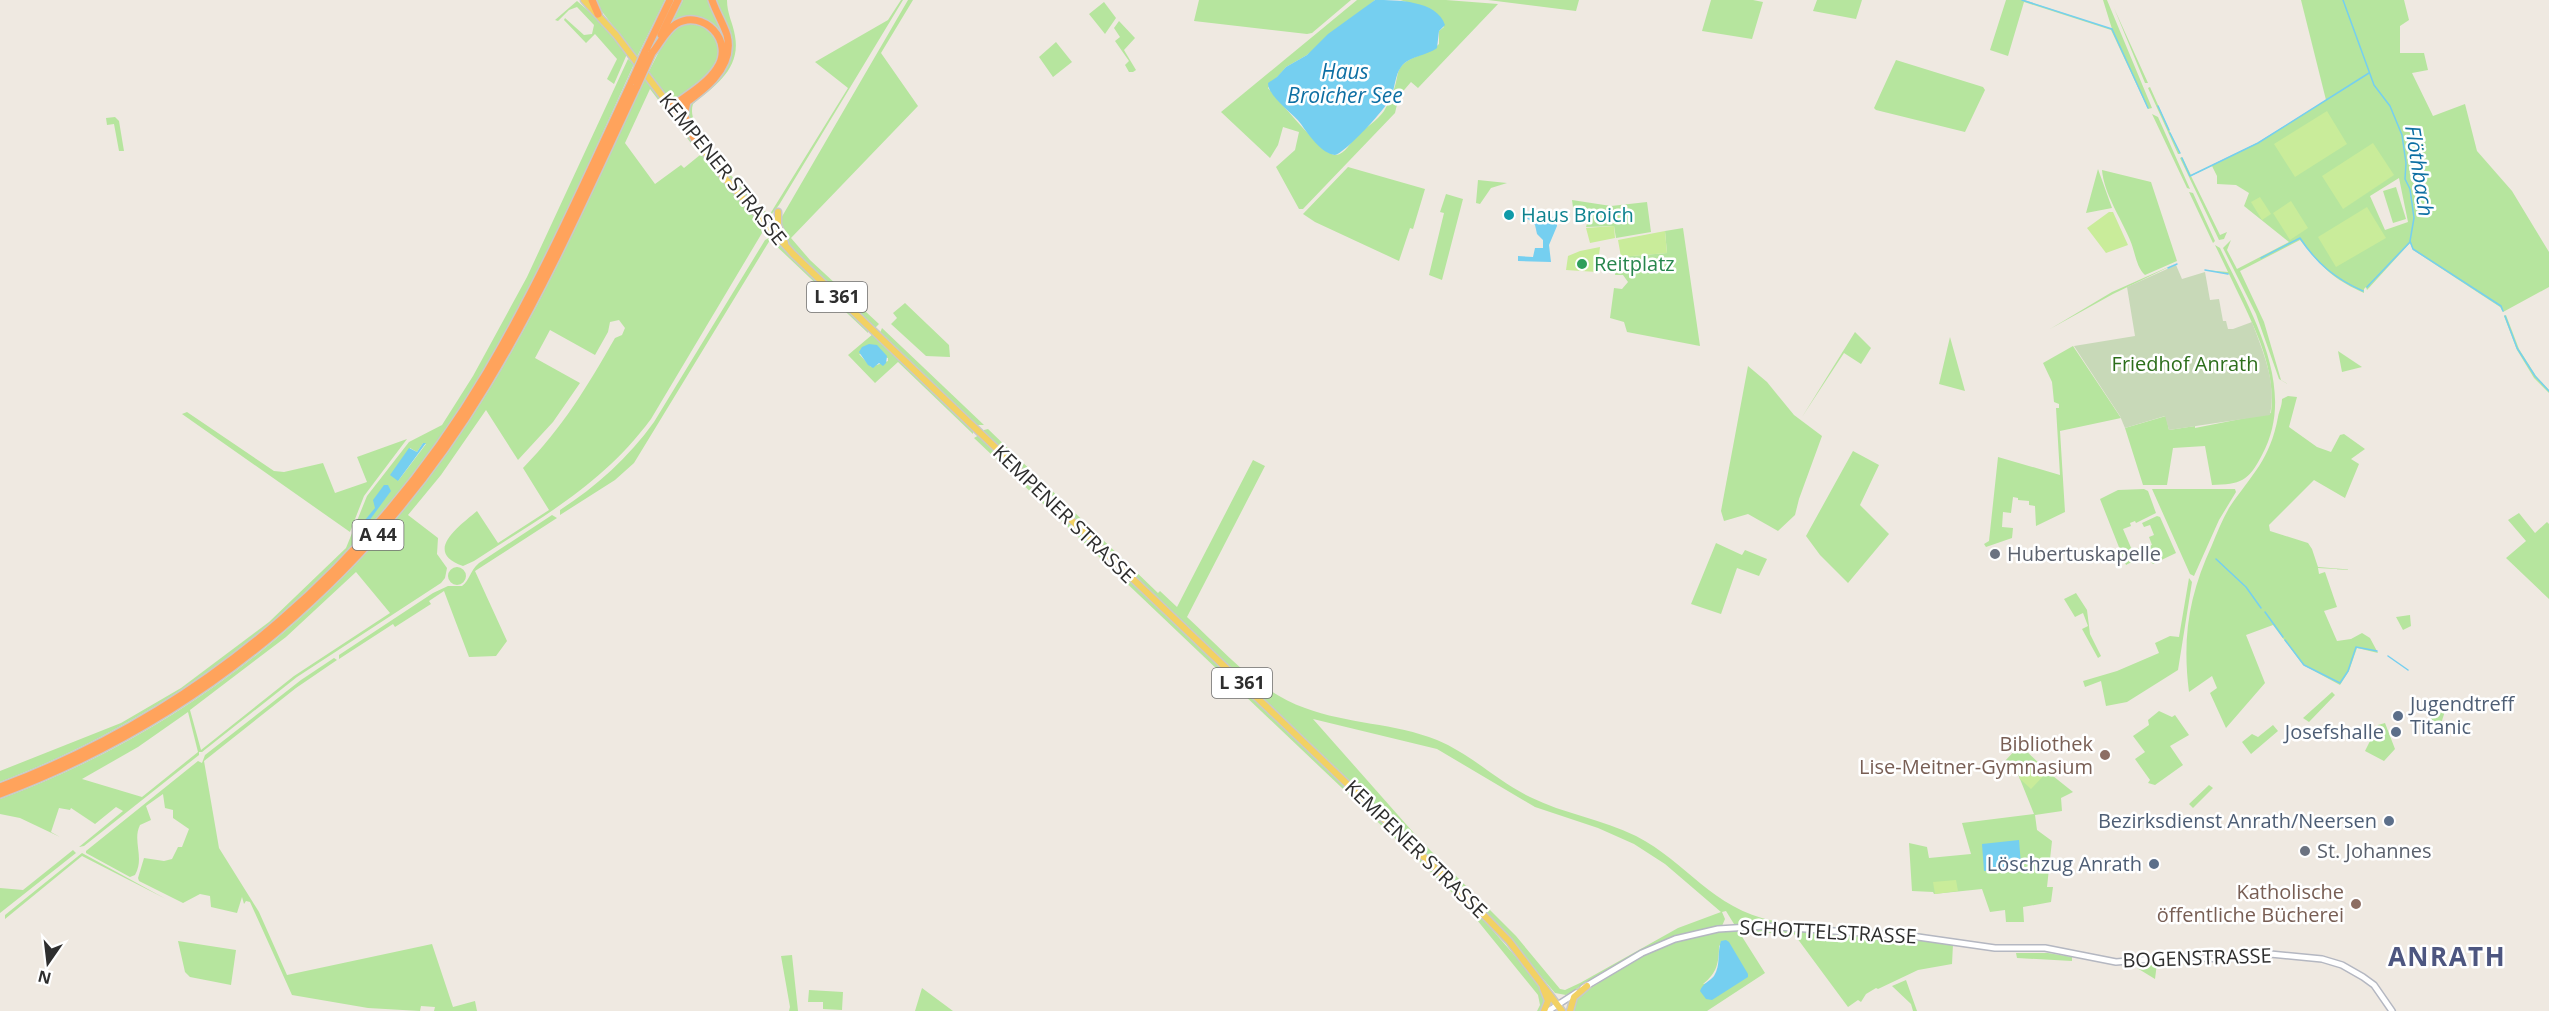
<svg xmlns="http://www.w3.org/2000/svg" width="2549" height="1011" viewBox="0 0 2549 1011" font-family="'Open Sans',sans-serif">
<rect width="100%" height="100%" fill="#efe9e1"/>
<!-- green -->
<path fill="#b6e59e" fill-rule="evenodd" d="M 593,0 L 665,0 L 637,57 Z
M 683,0 L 711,0 L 724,30 L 727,46 L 715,74 L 722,40 L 697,19 L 670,27 Z
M 715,0 L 727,0 C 727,14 733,23 735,36 C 741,69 715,86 693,104 C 691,110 692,116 695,123 C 702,140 754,209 770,214 L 848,88 L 815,62 L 888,20 L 901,0 L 903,0 L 779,205 L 771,215 L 766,217 C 750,208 679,122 687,106 C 691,98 705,91 711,85 C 741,59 723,32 715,0 Z
M 908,0 L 913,0 L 881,53 L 918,106 L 791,238 L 810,260 L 879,324 L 874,329 L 793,249 L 786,239 L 780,220 Z
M 1199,0 L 1351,0 L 1312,33 L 1307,34 L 1194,21 Z
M 1357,0 L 1375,0 L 1307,55 L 1286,67 L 1268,88 C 1278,99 1324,156 1336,155 C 1345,154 1351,142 1356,136 C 1365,128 1377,121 1384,111 C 1388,104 1393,94 1395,86 C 1397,80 1397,73 1400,68 C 1409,55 1428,56 1439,44 L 1439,31 L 1444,27 L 1426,8 L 1400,0 L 1446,0 L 1498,4 L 1418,88 L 1411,82 L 1399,96 L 1395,113 L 1303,209 L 1299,209 L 1276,167 L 1295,150 L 1299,132 L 1283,127 L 1278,145 L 1270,158 L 1221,112 Z
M 1488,0 L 1579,0 L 1576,11 Z
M 1711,0 L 1753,0 L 1763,2 L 1752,39 L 1702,31 Z
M 1817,0 L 1862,0 L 1856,19 L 1813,11 Z
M 2006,0 L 2024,0 L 2112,29 L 2103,0 L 2107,0 L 2152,108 L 2148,109 L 2111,30 L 2024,2 L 2008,56 L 1990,50 Z
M 2301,0 L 2404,0 L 2409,20 L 2400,26 L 2400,53 L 2424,53 L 2428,70 L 2412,73 L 2433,116 L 2465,104 L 2477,151 L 2512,191 L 2549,252 L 2549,287 L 2503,312 L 2500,307 L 2413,250 L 2410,243 L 2367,290 L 2366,287 L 2364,289 L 2364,293 C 2331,278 2322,267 2300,240 L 2240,271 L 2264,322 L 2281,380 L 2298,390 L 2279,379 L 2256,314 L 2223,248 L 2231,240 L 2227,250 L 2237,269 L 2289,242 L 2244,206 L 2249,193 L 2236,185 L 2217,184 L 2217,176 L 2212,166 L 2191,176 L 2220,235 L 2227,232 L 2224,239 L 2219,240 L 2180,158 L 2182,157 L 2191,175 L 2257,143 L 2326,100 ZM 2399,178 L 2408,222 L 2385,230 L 2370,196 Z
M 577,1 L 599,20 L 627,54 L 614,84 L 607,79 L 617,59 L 595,34 L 586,43 L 564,20 L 565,18 L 584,35 L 592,34 L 594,25 L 577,7 L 569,10 L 558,21 L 555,20 Z
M 1104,2 L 1116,18 L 1105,34 L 1089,14 Z
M 2114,8 L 2148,83 L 2145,83 Z
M 1119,21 L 1135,38 L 1124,50 L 1136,70 L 1133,72 L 1129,72 L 1125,65 L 1129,61 L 1115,41 L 1120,37 L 1114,28 Z
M 684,23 C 699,23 709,26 717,38 C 733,64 693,87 677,101 L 672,101 L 648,73 L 667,36 Z
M 1056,42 L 1072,62 L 1053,77 L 1039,57 Z
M 628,59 L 634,64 C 578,187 524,314 448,426 C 340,588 182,713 0,782 L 0,771 L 121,723 L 181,688 L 269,622 L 346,548 L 367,496 L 409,442 L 442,425 L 473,376 L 527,277 ZM 423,443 L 426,444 L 398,481 L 410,448 L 417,452 Z
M 1896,60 L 1983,87 L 1985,90 L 1965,132 L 1876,110 L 1874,108 Z
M 645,79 L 760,223 L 762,233 L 651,419 C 602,485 542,517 474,561 L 463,566 C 423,552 458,527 477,511 L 498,543 L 549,510 L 523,468 C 563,427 587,387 615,338 L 622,335 L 625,328 L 619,320 L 610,322 L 608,332 L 595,355 L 550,330 L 535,358 L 580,383 L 553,422 L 518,460 L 486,410 L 441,475 L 408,515 L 438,538 L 437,554 L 447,568 L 445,578 L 441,583 L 297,677 L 202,752 L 199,752 L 199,755 L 84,846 L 79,847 L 123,811 L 116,807 L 95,824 L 71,808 L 70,810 L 59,808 L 51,832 L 60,837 L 20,818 L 0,814 L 0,799 C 198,726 356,593 471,418 C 541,312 591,193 645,79 ZM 650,89 L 700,155 L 684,168 L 681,165 L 655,184 L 625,143 ZM 356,572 L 390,613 L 294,676 L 201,750 L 190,710 L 286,637 ZM 188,712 L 198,752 L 142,797 L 82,779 L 138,747 Z
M 2150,87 L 2180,154 L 2178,154 L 2148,88 Z
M 2152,114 L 2158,117 L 2190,189 L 2187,188 Z
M 115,117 L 119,121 L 124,151 L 119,151 L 114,124 L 107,125 L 106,118 Z
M 1348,167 L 1425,189 L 1413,229 L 1410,228 L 1399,261 L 1315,222 L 1303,214 Z
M 2098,169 L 2112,208 L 2086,213 Z
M 2102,170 L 2151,182 L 2177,261 L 2145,275 C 2136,267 2135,251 2130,240 C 2121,218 2104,194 2102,170 Z
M 1478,180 L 1507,183 L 1491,188 L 1480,204 L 1476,203 Z
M 2396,187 L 2406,219 L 2393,223 L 2383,191 Z
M 2189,192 L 2193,193 L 2215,241 L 2213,243 Z
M 1446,194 L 1463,199 L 1442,280 L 1429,275 L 1444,213 L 1440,212 Z
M 1572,200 L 1611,206 L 1647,202 L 1651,232 L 1616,238 L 1614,226 L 1586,227 L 1588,220 L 1584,216 L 1578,216 L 1575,222 Z
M 1683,228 L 1700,346 L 1627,332 L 1624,322 L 1610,318 L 1614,288 L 1622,289 L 1628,282 L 1623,275 L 1615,275 L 1618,257 L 1667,253 L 1665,231 Z
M 771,237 L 868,329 L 868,333 L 770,240 L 634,463 L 615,480 L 560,515 L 560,510 C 597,486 628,458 654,422 L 765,240 Z
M 2215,245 L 2220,248 C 2249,309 2299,387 2262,455 C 2248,482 2241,484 2212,485 L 2205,446 L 2173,448 L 2167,485 L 2143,485 L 2125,428 L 2166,416 L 2169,430 L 2195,426 L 2195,428 L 2271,413 C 2277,364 2249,317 2229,274 L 2205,270 L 2228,272 Z
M 2175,264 L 2113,294 L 2050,329 L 2112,292 Z
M 905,303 L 949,345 L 950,357 L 926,356 L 891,324 L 897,318 L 893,313 Z
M 2506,315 L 2519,349 L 2536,376 L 2549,390 L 2549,393 L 2534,378 L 2517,350 L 2504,316 Z
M 882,328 L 984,425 L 975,425 L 880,333 Z
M 1855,332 L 1871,348 L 1861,364 L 1844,353 L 1802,417 Z
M 873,334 L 973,430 L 973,434 L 898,362 L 875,383 L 848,355 ZM 859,354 L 888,358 L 888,361 L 871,367 Z
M 1950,337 L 1965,391 L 1939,384 Z
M 2073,346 L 2121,418 L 2060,431 L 2065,512 L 2036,526 L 2035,506 L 2029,505 L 2029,501 L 2018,500 L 2018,498 L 2013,497 L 2011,513 L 2003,512 L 2002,527 L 2013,528 L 2012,538 L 1986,547 L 1984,544 L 1989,541 L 1998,457 L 2060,475 L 2056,408 L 2059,408 L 2059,404 L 2054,402 L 2052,382 L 2043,363 Z
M 2338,351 L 2362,367 L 2342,372 Z
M 1748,366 L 1767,382 L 1794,415 L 1822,436 L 1799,499 L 1795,515 L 1778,531 L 1748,514 L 1724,521 L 1721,511 Z
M 2288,396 L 2297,397 L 2289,427 L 2317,447 L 2331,452 L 2340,435 L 2344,434 L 2365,449 L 2351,459 L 2359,464 L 2345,498 L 2314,480 L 2269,525 L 2270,531 L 2308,543 L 2312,549 L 2318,567 L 2355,570 L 2318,568 L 2319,574 L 2325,572 L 2337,607 L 2324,611 L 2337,641 L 2351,639 L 2362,633 L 2370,638 L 2378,653 L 2357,648 L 2349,671 L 2340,685 L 2303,665 L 2273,625 L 2246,635 L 2265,683 L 2226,728 L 2210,693 L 2217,688 L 2212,676 L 2189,692 C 2182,637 2189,595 2212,545 C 2217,533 2222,520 2229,508 C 2252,474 2270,460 2278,417 C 2279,411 2282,406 2282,399 Z
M 187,412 L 274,471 L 284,472 L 323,463 L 335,493 L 367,482 L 357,457 L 407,439 L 364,496 L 350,532 L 182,414 Z
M 988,429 L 1158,593 L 1160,591 L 1177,607 L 1253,460 L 1265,466 L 1187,617 C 1224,651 1257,691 1305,708 C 1347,724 1395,723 1437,740 C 1471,754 1497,781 1530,797 C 1564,814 1602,819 1636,836 C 1688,863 1711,908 1774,921 L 1774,925 L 1734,924 L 1726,911 L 1722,912 L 1725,919 L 1722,926 C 1663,934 1617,966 1566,995 L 1555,993 L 1500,928 L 984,433 L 984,430 ZM 1313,719 L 1437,749 L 1535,807 L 1598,828 L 1634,844 L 1665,864 L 1721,912 L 1678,928 L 1580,983 L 1565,990 L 1560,989 L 1516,936 L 1420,840 Z
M 979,435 L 1468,902 L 1529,972 L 1545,995 L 1546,999 L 1542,1011 L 1537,1011 L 1540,1005 L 1538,995 L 1464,904 L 974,438 Z
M 1853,451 L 1879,465 L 1860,505 L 1889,534 L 1848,583 L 1820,555 L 1806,536 Z
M 2144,489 L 2148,491 L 2156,513 L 2136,523 L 2135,521 L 2130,523 L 2131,526 L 2123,529 L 2132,550 L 2152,545 L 2149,537 L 2154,535 L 2150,525 L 2144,527 L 2142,523 L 2157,516 L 2160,517 L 2176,553 L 2153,564 L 2145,555 L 2126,565 L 2100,499 L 2118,490 Z
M 2152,489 L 2235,489 L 2236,492 L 2219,520 L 2194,576 L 2190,574 Z
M 2519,513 L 2535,533 L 2547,522 L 2549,524 L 2549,599 L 2506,558 L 2526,541 L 2508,520 Z
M 552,515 L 557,518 L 475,571 L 507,641 L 496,656 L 469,657 L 444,591 L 429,601 L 431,604 L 395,627 L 393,624 L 339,659 L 339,655 L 433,593 L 448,586 L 462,586 C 470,580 469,572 479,563 Z
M 1716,543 L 1742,555 L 1745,550 L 1767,559 L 1759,576 L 1737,568 L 1721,614 L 1691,604 Z
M448 576a9 9 0 1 1 18 0a9 9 0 1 1-18 0Z
M 2189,578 L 2192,582 L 2178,670 L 2127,702 L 2106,706 L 2101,681 L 2085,687 L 2083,681 L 2117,671 L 2159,653 L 2155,643 L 2170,636 L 2179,637 Z
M 2076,593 L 2087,610 L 2090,634 L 2101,656 L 2098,658 L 2082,629 L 2088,626 L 2083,613 L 2075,617 L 2064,599 Z
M 2410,615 L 2411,626 L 2403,630 L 2396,617 Z
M 334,658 L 337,660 L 296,688 L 204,761 L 219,848 L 259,912 L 287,975 L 432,944 L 453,1007 L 475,1001 L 477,1011 L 434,1011 L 435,1007 L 421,1006 L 420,1011 L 368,1008 L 292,995 L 250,902 L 246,901 L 244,904 L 242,897 L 237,913 L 211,907 L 210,896 L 200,894 L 183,903 L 139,881 L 138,878 L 144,858 L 164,861 L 172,859 L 178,847 L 182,847 L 189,829 L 173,818 L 173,810 L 165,808 L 163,794 L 146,806 L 151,820 L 140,825 C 132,841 145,858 135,875 L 130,877 L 86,853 L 86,851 L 198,761 L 202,763 L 205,755 L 301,680 Z
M 2332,692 L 2335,695 L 2309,722 L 2303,718 Z
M 2422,699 L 2437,699 L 2439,710 L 2445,711 L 2440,727 L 2435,726 L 2433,720 L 2430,720 Z
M 2159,711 L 2172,717 L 2175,715 L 2189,735 L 2170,746 L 2183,765 L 2155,785 L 2148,783 L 2150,780 L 2135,759 L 2145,752 L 2133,736 L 2149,725 L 2148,720 Z
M 2385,723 L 2395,749 L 2384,761 L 2365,751 L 2378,725 Z
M 2273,725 L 2278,731 L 2251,754 L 2242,742 L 2252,734 L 2258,737 Z
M 2020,745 L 2048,772 L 2073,792 L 2061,798 L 2062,811 L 2035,815 L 2037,830 L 2052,841 L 2047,887 L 2053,887 L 2051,902 L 2023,907 L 2024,922 L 2006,922 L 2005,910 L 1990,912 L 1982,889 L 1934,894 L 1933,892 L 1912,891 L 1909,843 L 1927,847 L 1929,858 L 1971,854 L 1962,823 L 2034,814 L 2018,774 L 2004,762 Z
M 2209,785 L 2213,788 L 2193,808 L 2189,804 Z
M 73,850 L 76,853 L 0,913 L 0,888 L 23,890 Z
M 82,853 L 166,899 L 82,856 L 5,919 L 5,915 Z
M 1821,926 L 1927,934 L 1820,928 Z
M 1764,928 L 1914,938 L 1953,944 L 1952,964 L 1918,970 L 1878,989 L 1876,988 L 1866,994 L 1861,1002 L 1858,1000 L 1848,1007 L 1794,934 L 1747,932 L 1747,934 L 1741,935 L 1765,973 L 1707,1011 L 1572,1011 L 1576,1000 L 1586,991 L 1638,958 L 1670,943 L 1710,932 ZM 1719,945 L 1748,976 L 1703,984 C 1717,973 1719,963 1719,945 Z
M 178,941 L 236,950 L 231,985 L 190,977 L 185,972 Z
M 2016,953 L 2048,953 L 2072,957 L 2072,961 L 2017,958 Z
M 792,955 L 798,1011 L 789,1011 L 790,1007 L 781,956 Z
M 2157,963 L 2155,979 L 2137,968 L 2138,966 Z
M 1906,980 L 1917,1011 L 1913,1011 L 1911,1004 L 1892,986 Z
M 922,988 L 953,1011 L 915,1011 Z
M 809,990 L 843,992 L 842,1010 L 823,1009 L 823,1002 L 808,1002 Z"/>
<!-- cemetery -->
<path fill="#c8d9b8" d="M 2176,265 L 2182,279 L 2205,272 L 2210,300 L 2219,299 L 2223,321 L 2226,321 L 2228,329 L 2233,329 L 2252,322 C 2263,352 2277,382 2270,415 L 2169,430 L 2165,416 L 2125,428 L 2120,416 L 2074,346 L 2135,336 L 2127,287 Z"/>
<!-- pitch -->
<path fill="#c9ec9a" d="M 2327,111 L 2347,144 L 2295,177 L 2274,144 Z
M 2373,143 L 2394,175 L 2343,209 L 2322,176 Z
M 2260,197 L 2271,214 L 2262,220 L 2251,202 Z
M 2291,201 L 2308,228 L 2290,240 L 2273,213 Z
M 2367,207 L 2386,238 L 2336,267 L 2318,237 Z
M 2109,212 L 2113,212 L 2128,245 L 2106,253 L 2087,228 Z
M 1614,226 L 1615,238 L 1590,243 L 1586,228 Z
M 1665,231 L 1667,253 L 1621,257 L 1618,240 Z
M 1600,247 L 1597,272 L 1566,270 L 1568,256 L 1580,251 Z
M 2035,761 L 2047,772 L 2031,789 L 2019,778 Z
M 1956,880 L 1958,891 L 1935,894 L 1933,882 Z"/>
<!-- water -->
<path fill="#75cff0" d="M 1375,0 C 1396,0 1437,0 1445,25 L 1439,31 L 1437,48 C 1426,56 1409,56 1401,67 C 1395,75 1395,88 1391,97 C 1387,108 1343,155 1335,155 C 1322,154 1308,134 1301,124 C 1293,113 1268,97 1268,83 L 1277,77 L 1286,67 L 1307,55 L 1328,34 Z
M 1529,211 L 1544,218 L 1557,216 L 1557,226 L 1549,245 L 1551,262 L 1518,261 L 1518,256 L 1533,257 L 1535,248 L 1543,248 L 1543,240 L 1537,234 L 1535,225 L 1522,214 Z
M 869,344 L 877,345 L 887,356 L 886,363 L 883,366 L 879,363 L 873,368 L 868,365 L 859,352 L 862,347 Z
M 423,443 L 426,443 L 398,481 L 390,475 L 409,448 L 417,452 Z
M 384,485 L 388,485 L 391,491 L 366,525 L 365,520 L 375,508 L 373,500 Z
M 2019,840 L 2021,865 L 2017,868 L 1984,871 L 1982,844 Z
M 1726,940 L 1729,942 L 1748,974 L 1748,977 L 1712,1000 L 1706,999 L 1700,991 C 1703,983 1709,982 1714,976 C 1721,965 1717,952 1721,941 Z"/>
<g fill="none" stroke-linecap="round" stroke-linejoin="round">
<!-- stream -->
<path stroke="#75cff0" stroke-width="1.5" d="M 2022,0 L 2112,29 L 2148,108
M 2343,0 L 2374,85 L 2390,106 L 2402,135 L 2406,163 L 2405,179 L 2410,189 L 2414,218 L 2410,241 L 2413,249 L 2501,306 L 2503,311
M 2158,106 L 2169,130
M 2170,133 L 2180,153
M 2182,158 L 2190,176 L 2258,143 L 2369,73
M 2261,258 L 2300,238 C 2317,264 2336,279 2363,291
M 2168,268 L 2177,264
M 2205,270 L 2228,274
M 2367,287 L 2410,242
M 2505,316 L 2517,348 L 2535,376 L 2549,391
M 2216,559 L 2246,587 L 2261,608
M 2265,612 L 2283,637
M 2285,640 L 2304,665 L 2340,683 L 2348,671 L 2356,647 L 2377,651
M 2388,656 L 2408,670"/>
<!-- secondary casing -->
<g stroke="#b4b7c1" stroke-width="8">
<path id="secondary" d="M 1583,988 L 1642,953 L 1675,939 L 1718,929 L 1765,926 L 1918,937 L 1995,948 L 2045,948 L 2116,962 L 2177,957 L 2226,959 L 2260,953 L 2322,959 L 2342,965 L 2363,977 L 2374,985 L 2392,1011
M 1548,1011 L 1576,993"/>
</g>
<!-- primary casing -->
<g stroke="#c9c9c9" stroke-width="9">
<path id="primary" d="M 584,0 L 616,35 L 723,176 L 793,254 L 1477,908 L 1509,941 L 1562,1011
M 778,212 L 778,225 L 785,243
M 1543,988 L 1548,1001 L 1544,1011
M 1570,1011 L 1574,997 L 1587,986"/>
</g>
<!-- motorway casing -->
<g stroke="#c9c9c9" stroke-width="10">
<path id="motorway" d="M 592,0 L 598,14
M 661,35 L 678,0
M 645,52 L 670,0
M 652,53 C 660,44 665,31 676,24 C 703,8 735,41 717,68 C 707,84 686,96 671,107
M 687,102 L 684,115 L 694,138
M 674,111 C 699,94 736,70 727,35 C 723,23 716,12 712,0
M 0,787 C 207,710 375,561 487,372 C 542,279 586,179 632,81
M 0,794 C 205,717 373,573 486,386 C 544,291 590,187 637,86"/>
</g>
<!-- secondary -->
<use href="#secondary" stroke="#fff" stroke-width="5"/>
<!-- primary -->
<use href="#primary" stroke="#f2d163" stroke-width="6"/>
<!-- motorway -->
<use href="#motorway" stroke="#ffa35c" stroke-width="7"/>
<!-- motorway-bridge casing -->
<g stroke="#c9c9c9" stroke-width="10" stroke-linecap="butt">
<path id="motorway-bridge" d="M 632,81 L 645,52
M 637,86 L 652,53"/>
</g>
<!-- motorway-bridge -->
<use href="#motorway-bridge" stroke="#ffa35c" stroke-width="7"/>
</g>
<!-- markers -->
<circle fill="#0f9aa8" stroke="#fff" stroke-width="2" cx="1509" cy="215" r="6"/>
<circle fill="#2e9e5b" stroke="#fff" stroke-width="2" cx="1582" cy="264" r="6"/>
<g fill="#6b7280" stroke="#fff" stroke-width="2">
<circle cx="1995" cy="554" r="6"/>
<circle cx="2305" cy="851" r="6"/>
</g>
<g fill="#5c6f8a" stroke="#fff" stroke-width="2">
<circle cx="2398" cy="716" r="6"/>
<circle cx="2396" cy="732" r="6"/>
<circle cx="2389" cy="821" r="6"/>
<circle cx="2154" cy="864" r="6"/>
</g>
<g fill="#8d6e63" stroke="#fff" stroke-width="2">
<circle cx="2105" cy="755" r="6"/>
<circle cx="2356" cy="904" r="6"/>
</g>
<g text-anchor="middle" stroke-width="5" stroke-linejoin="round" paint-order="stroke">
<!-- shield labels -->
<g fill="#fff" stroke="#6d6d6d" stroke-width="1.5">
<rect x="807" y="282" width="60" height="30" rx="4.5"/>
<rect x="352.5" y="520" width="51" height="30" rx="4.5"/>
<rect x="1212" y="668" width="60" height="30" rx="4.5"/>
</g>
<g font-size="18" font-weight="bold" fill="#2e2e2e">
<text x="837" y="303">L 361</text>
<text x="378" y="541">A 44</text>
<text x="1242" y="689">L 361</text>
</g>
<!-- street labels -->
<g font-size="20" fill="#2e2e2e" stroke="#fff">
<text transform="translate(723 169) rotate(51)" y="7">KEMPENER STRASSE</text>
<text transform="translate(1064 514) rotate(44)" y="7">KEMPENER STRASSE</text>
<text transform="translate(1416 849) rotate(44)" y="7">KEMPENER STRASSE</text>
<text transform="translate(1828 932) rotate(3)" y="7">SCHOTTELSTRASSE</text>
<text transform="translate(2197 958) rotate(-2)" y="7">BOGENSTRASSE</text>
</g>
<!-- culture labels -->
<g font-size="20" fill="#0d838f" stroke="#fff" text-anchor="start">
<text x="1521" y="222">Haus Broich</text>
</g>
<!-- leisure labels -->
<g font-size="20" fill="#27864d" stroke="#fff" text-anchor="start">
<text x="1594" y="271">Reitplatz</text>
</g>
<!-- park labels -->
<g font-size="20" fill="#2c6e1b" stroke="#fff">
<text x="2185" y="371">Friedhof Anrath</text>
</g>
<!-- worship labels -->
<g font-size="20" fill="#5b616d" stroke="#fff" text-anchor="start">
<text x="2007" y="561">Hubertuskapelle</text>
<text x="2317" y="858">St. Johannes</text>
</g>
<!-- service labels -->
<g font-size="20" fill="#4e5e75" stroke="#fff" text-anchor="end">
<text x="2410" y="711" text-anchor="start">Jugendtreff<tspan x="2410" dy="23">Titanic</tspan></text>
<text x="2384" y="739">Josefshalle</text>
<text x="2377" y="828">Bezirksdienst Anrath/Neersen</text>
<text x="2142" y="871">Löschzug Anrath</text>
</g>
<!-- education labels -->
<g font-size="20" fill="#785e54" stroke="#fff" text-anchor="end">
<text x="2093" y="751">Bibliothek<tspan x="2093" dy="23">Lise-Meitner-Gymnasium</tspan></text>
<text x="2344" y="899">Katholische<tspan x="2344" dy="23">öffentliche Bücherei</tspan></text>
</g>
<!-- water labels -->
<g font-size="21" font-style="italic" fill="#0d6fa3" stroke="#fff">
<text x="1345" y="79">Haus<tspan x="1345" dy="24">Broicher See</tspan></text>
<text transform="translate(2419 171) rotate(81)" y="7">Flöthbach</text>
</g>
<!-- district labels -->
<g font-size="26" font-weight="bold" letter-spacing="1.5" fill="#4d5680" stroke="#fff">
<text x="2447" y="966">ANRATH</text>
</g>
</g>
<!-- north arrow -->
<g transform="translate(48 963) rotate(194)" stroke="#ffffff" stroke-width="4.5" paint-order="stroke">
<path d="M0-4.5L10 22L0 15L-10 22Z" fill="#2e2e2e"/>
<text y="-9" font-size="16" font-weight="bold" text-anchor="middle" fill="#2e2e2e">N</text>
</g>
</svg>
